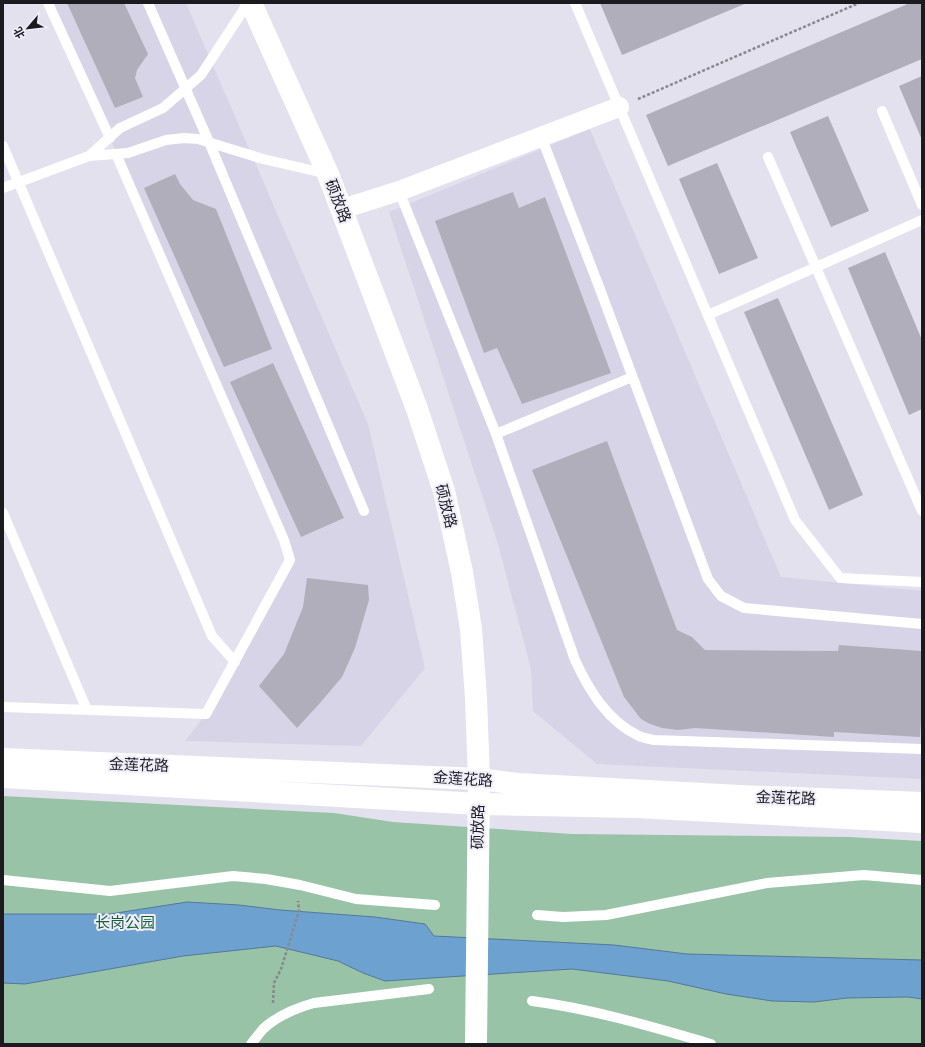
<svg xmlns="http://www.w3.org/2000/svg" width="925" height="1047" viewBox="0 0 925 1047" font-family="Karla,'Noto Sans SC',sans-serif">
<rect width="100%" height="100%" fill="#e3e1ee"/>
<!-- built -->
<path fill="#d7d4e7" d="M 48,3 L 186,3 L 368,424 L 425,668 L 361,746 L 185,741 L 206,714 L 290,560 L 284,540 L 110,138 Z
M 590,129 L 781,577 L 922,591 L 922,779 L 597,764 L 533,711 L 531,669 L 498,544 L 389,212 Z"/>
<!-- green -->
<path fill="#99c3a6" d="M 3,796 L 334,813 L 393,822 L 572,834 L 849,837 L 922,841 L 922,1044 L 3,1044 Z"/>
<!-- water -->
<path fill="#6da1cf" stroke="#54789a" d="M 187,902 L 239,905 L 280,910 L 375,917 L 425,924 L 434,936 L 614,945 L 687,954 L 922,960 L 922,999 L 908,997 L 847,998 L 814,1002 L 772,1001 L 726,994 L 668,981 L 572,969 L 385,981 L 363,973 L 338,961 L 276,946 L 183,956 L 25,984 L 3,983 L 3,914 L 110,914 Z"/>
<!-- building -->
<path fill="#b0aeba" d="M 67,3 L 124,3 L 148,54 L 137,70 L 135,78 L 143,97 L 115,108 Z
M 600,3 L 747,3 L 622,55 Z
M 910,3 L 922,3 L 922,59 L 668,166 L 646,115 Z
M 922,76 L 922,140 L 899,86 Z
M 828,116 L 869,211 L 831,227 L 790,132 Z
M 717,163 L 758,258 L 719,274 L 679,179 Z
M 175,174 L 180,184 L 193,200 L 216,209 L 272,349 L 224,367 L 144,188 Z
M 513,192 L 519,208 L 545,197 L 611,373 L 522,404 L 497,348 L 484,353 L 435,221 Z
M 885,252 L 922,340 L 922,409 L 909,415 L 848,268 Z
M 778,298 L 863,495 L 829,510 L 744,312 Z
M 273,363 L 344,518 L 301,537 L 230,382 Z
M 607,441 L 677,630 L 692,637 L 705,650 L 838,651 L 839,645 L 922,651 L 922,701 L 920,737 L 834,732 L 834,737 L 695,728 L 678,730 L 662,728 L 650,724 L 641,719 L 624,697 L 532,470 Z
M 307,578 L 368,585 L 369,600 L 355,648 L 342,677 L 320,703 L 297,728 L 259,686 L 284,654 L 303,607 Z"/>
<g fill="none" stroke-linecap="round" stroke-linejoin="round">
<!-- path -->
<path stroke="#898790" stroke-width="2.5" stroke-dasharray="3 2" stroke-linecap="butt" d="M 638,99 L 859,3
M 273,1003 L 274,983 L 281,969 L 299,911 L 298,901"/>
<!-- lane -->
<path stroke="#fff" stroke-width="10" d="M 48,3 L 110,138
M 148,3 L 209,142 L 364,511
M 575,3 L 795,520 L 840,578 L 922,582
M 882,111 L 922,205
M 541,136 L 598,284 L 708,579 L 721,596 L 744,608 L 922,624
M 3,146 L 212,636 L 235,662
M 89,156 L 120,128 L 163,108 L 201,75 L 248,3
M 768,157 L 922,511
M 3,188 L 89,156 L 128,153 L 166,140 L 184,138 L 198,139 L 263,159 L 328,174
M 399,191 L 496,434 L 575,660 C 589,690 607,721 639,736 C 643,738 649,739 654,740 L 922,749
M 708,315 L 922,220
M 496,434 L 632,377
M 3,513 L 87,710
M 3,707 L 206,714 L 290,560 L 284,540 L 116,154
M 3,880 L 110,891 L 233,876 L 266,879 L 300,885 L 356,899 L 435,905
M 537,915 L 563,917 L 606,915 L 767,883 L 864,875 L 922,880
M 532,1001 C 593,1009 653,1027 711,1044
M 251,1044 C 255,1039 259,1034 263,1029 C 277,1016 296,1008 314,1003 L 429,989"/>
<!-- street -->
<path stroke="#fff" stroke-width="20" d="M 342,209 L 399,191 L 619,107"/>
<!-- secondary -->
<path stroke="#fff" stroke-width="22" d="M 251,3 L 328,174 L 417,409 L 444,491 L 462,572 L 471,629 L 476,698 L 479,779 L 476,1044
M 3,759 L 479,779 L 518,784 L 740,796 L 922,803
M 3,777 L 479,804 L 636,807 L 922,822"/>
</g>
<g text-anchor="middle" stroke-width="4" stroke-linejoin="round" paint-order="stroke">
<!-- street labels -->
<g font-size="15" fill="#1b1a1f" stroke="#f0eefb">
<text transform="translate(338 201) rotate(69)" y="5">硕放路</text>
<text transform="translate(446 506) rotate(76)" y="5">硕放路</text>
<text transform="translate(139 765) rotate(2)" y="5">金莲花路</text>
<text transform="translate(463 779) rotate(4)" y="5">金莲花路</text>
<text transform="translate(786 798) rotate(2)" y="5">金莲花路</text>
<text transform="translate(478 827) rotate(-89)" y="5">硕放路</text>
</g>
<!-- park labels -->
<g font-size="15" fill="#175d36" stroke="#f0eefb">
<text x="125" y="928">长岗公园</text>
</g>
</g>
<!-- border -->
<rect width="925" height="1047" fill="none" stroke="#1b1a1f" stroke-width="8"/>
<!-- north arrow -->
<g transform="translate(28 28) rotate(242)" stroke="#f0eefb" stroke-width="3" paint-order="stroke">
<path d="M0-3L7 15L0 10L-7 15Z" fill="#1b1a1f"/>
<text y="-6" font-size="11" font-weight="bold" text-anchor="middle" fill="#1b1a1f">北</text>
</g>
</svg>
